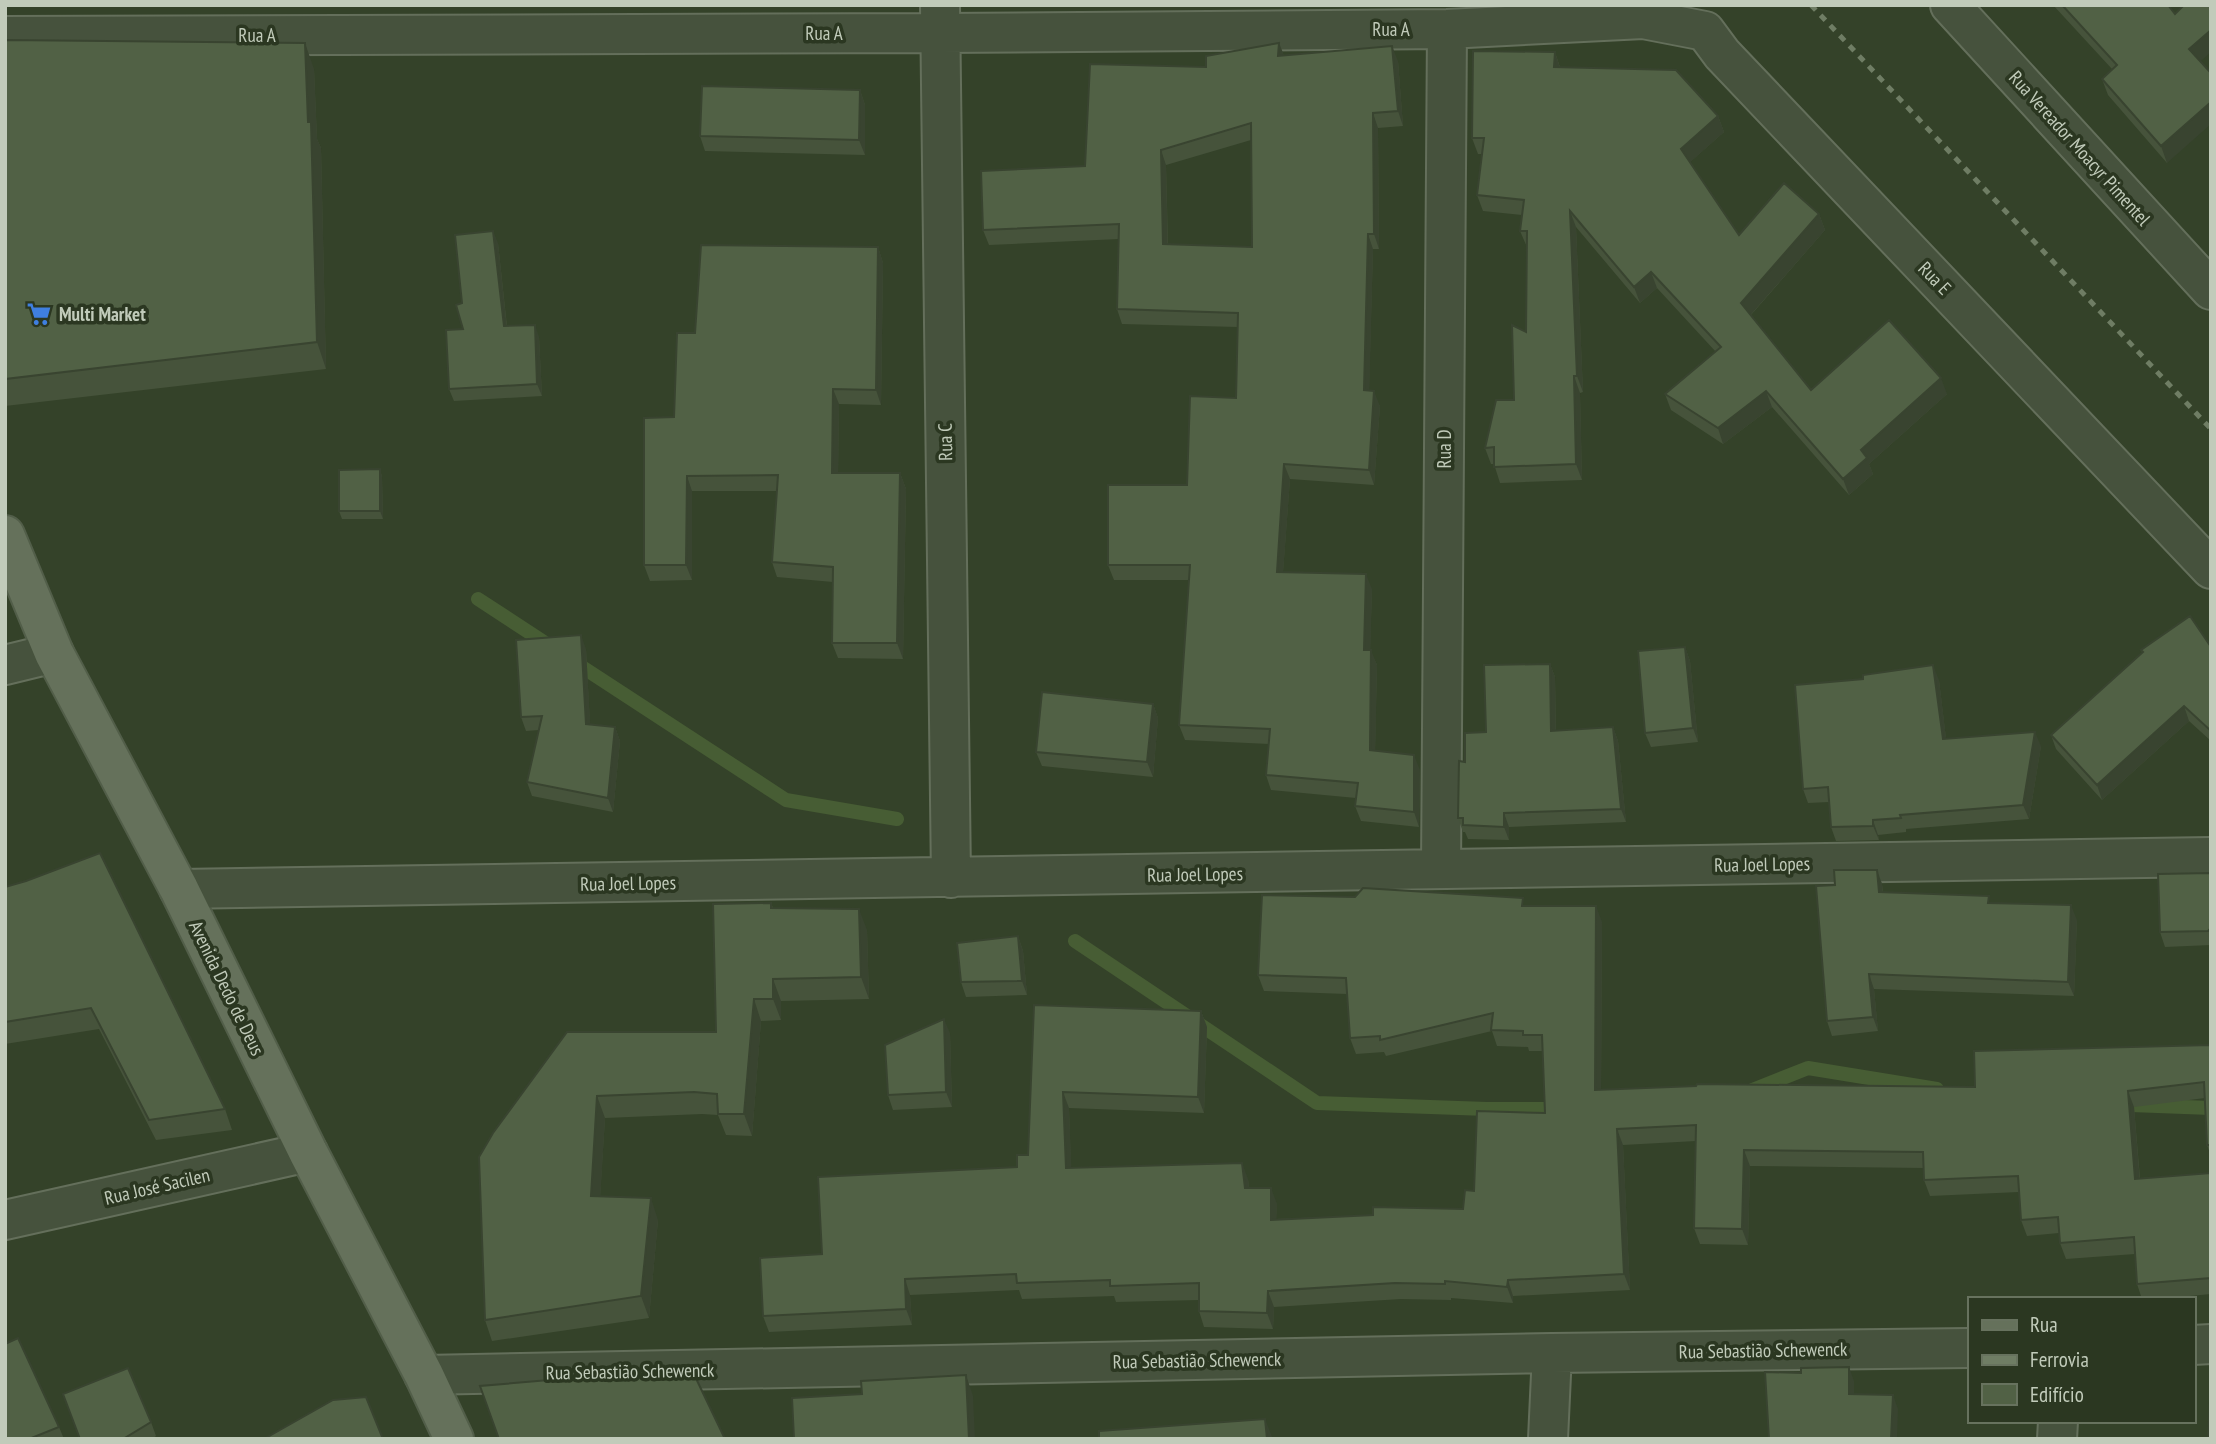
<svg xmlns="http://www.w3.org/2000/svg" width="2216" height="1444" viewBox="0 0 2216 1444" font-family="'PT Sans Narrow',sans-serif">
<rect width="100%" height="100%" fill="#344229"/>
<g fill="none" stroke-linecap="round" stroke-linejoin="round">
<!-- stream -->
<path stroke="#475d34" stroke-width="14" d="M 478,599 L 553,648
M 573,661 L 786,800 L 897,819
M 1075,941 L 1317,1103 L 1487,1109 L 1563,1109
M 1750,1091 L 1808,1068 L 1937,1089
M 2131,1105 L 2211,1108"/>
<!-- minor casing -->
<g stroke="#646f5b" stroke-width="42">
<path id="minor" d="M 940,5 L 951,878
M 1950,5 L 2211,290
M 5,36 L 940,33 L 1447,29 L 1643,19 L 1705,31 L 1722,54 L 2211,569
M 5,665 L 54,653
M 1441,869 L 1447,29
M 179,889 L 2211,857
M 5,1220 L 308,1152
M 2193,1345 L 2211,1344
M 424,1375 L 1552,1353 L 1969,1348
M 1548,1439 L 1552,1353
M 2057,1439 L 2058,1421"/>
</g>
<!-- major casing -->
<g stroke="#525e49" stroke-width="42">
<path id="major" d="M 5,535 L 54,653 L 179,889 L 308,1152 L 424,1375 L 454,1439"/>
</g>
<!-- minor -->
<use href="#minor" stroke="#46523d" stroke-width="38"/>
<!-- major -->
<use href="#major" stroke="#65715b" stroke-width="38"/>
<!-- rail -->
<path stroke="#6f7d64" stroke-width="5" stroke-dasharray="7 7" stroke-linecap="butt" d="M 1811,5 L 2211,429"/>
</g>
<!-- wall -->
<path fill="#46533b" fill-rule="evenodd" d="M 973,5 L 1039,5 L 1039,6 L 974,6 Z
M 2053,5 L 2168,5 L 2200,61 L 2167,163 L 2108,95 L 2102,79 L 2112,69 Z
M 5,40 L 314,69 L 317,139 L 321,148 L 326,369 L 5,406 Z
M 1279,43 L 1284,56 L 1398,61 L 1403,126 L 1378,128 L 1379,249 L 1373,249 L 1369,390 L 1380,406 L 1374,485 L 1290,479 L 1283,572 L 1372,589 L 1370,650 L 1377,665 L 1375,751 L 1420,770 L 1419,827 L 1361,821 L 1355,806 L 1356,798 L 1271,790 L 1266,775 L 1269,744 L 1185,740 L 1179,725 L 1189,580 L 1114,580 L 1108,565 L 1187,485 L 1236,398 L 1238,327 L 1122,324 L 1117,309 L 1119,239 L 989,245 L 983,230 ZM 1251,140 L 1252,247 L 1168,244 L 1166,165 Z
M 1555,52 L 1560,67 L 1718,116 L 1724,132 L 1690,162 L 1739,235 L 1819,214 L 1825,230 L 1751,315 L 1811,390 L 1947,394 L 1869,464 L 1873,474 L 1849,495 L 1772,407 L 1723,444 L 1671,410 L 1665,394 L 1716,352 L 1657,288 L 1640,303 L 1576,227 L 1583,392 L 1580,393 L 1582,480 L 1500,483 L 1494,464 L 1491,464 L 1485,448 L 1514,400 L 1526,332 L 1527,247 L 1520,231 L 1522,215 L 1483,211 L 1477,195 L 1482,154 L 1478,154 L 1472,138 Z
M 860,90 L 865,105 L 865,155 L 705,151 L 700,136 Z
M 498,243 L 507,326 L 539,337 L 542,396 L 454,401 L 449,389 L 463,329 L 462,303 Z
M 878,247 L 883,263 L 881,405 L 839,404 L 838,473 L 900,473 L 906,489 L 903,659 L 838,658 L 832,643 L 833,582 L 777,577 L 772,562 L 777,491 L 692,491 L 692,580 L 650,581 L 644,565 L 674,417 L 695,333 Z
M 380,469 L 382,477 L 383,519 L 342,519 L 339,511 Z
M 1685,647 L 1690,661 L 1698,742 L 1651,747 L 1645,733 Z
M 2211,647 L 2211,741 L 2189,721 L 2102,800 L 2056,749 L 2051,735 L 2142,653 L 2141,650 Z
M 586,649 L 590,725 L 615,727 L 620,741 L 613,812 L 532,796 L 527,782 L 539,730 L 526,731 L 521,717 Z
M 1550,664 L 1555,677 L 1556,731 L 1613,727 L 1618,741 L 1626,822 L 1509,827 L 1509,840 L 1468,839 L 1465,832 L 1463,832 L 1458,818 L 1486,732 Z
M 1939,680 L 1946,739 L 2041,746 L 2029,819 L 1906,829 L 1906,832 L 1878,835 L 1879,840 L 1836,841 L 1831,827 L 1829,802 L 1808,803 L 1803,789 Z
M 1153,704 L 1158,718 L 1153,777 L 1042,766 L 1036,752 Z
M 1877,870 L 1882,884 L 1883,892 L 1991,903 L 2077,920 L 2074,996 L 1874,989 L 1878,1031 L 1832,1036 L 1827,1021 L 1835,885 Z
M 2211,873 L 2211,945 L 2165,947 L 2160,932 Z
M 5,887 L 225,1109 L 232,1130 L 156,1140 L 99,1029 L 5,1044 Z
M 771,903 L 773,908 L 867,930 L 869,999 L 781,1001 L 781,1020 L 761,1021 L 752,1136 L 726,1135 L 718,1115 L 702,1114 L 605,1118 L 600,1197 L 658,1220 L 649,1318 L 492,1341 L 485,1320 L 493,1133 L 716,1032 Z
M 1526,906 L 1602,922 L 1601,1090 L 1975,1087 L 2211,1045 L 2211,1156 L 2207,1145 L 2205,1098 L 2134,1107 L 2140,1178 L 2211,1173 L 2211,1294 L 2158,1299 L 2142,1299 L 2137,1284 L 2135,1254 L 2066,1259 L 2060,1243 L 2059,1233 L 2027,1236 L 2021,1220 L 2019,1192 L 1930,1196 L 1924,1180 L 1924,1168 L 1750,1166 L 1748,1245 L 1700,1244 L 1694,1228 L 1696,1141 L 1623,1145 L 1630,1290 L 1513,1296 L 1513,1303 L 1451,1298 L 1451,1300 L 1401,1299 L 1274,1307 L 1273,1329 L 1204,1327 L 1199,1311 L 1199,1300 L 1116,1302 L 1114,1296 L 1022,1299 L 1019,1290 L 910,1295 L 912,1325 L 769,1332 L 763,1316 L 822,1254 L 1017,1167 L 1028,1155 L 1034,1005 L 1201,1011 L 1207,1027 L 1204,1113 L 1069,1108 L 1071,1168 L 1248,1179 L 1249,1188 L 1277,1204 L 1276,1219 L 1373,1215 L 1463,1209 L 1474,1191 L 1545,1113 L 1542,1051 L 1529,1051 L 1528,1047 L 1497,1046 L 1492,1031 L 1386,1056 L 1384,1052 L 1356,1054 L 1350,1038 L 1347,994 L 1264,991 L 1258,975 Z
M 1018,936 L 1023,951 L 1027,995 L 966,997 L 961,982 Z
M 950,1033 L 952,1107 L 893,1110 L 888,1095 Z
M 151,1422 L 156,1436 L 152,1439 L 80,1439 Z
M 59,1427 L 64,1439 L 5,1439 Z"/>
<!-- shaded-wall -->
<path fill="#394430" d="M 2211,30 L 2211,52 L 2195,66 L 2189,49 Z
M 305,43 L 314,69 L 317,139 L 321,148 L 326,369 L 317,342 Z
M 1279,43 L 1285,58 L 1278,56 Z
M 1392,46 L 1398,61 L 1403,126 L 1398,111 Z
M 1555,52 L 1560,68 L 1554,67 Z
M 860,90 L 865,105 L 865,155 L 859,140 Z
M 2211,102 L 2211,124 L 2167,163 L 2161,146 Z
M 1373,113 L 1378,128 L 1379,249 L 1374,234 Z
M 1718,116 L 1724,132 L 1687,165 L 1681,149 Z
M 1161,150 L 1166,165 L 1168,259 L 1163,244 Z
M 1570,211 L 1576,227 L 1583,392 L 1577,376 Z
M 1819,214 L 1825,230 L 1747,319 L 1741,303 Z
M 493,231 L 498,243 L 508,338 L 504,326 Z
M 1368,234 L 1373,249 L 1369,405 L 1364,390 Z
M 878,247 L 883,263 L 881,405 L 876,390 Z
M 1651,272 L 1657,288 L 1640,303 L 1634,287 Z
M 535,325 L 539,337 L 542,396 L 537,384 Z
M 1574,376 L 1580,393 L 1582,480 L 1576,464 Z
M 1941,378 L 1947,394 L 1869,464 L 1873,474 L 1849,495 L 1843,479 L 1861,450 Z
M 833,389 L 839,404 L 838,488 L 832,473 Z
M 1374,391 L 1380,406 L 1374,485 L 1369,470 Z
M 1766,391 L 1772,407 L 1723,444 L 1718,428 Z
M 1284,464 L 1290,479 L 1282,587 L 1277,572 Z
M 380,469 L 382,477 L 383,519 L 380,511 Z
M 900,473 L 906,489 L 903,659 L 897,643 Z
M 687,476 L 692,491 L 692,580 L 686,565 Z
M 1366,574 L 1372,589 L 1370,665 L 1364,650 Z
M 581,635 L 586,649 L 591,738 L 586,724 Z
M 1685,647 L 1690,661 L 1698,742 L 1693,728 Z
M 1371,650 L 1377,665 L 1375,765 L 1370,750 Z
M 1550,664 L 1555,677 L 1556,745 L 1551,731 Z
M 1933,665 L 1939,680 L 1948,754 L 1943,739 Z
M 1153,704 L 1158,718 L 1153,777 L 1147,762 Z
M 2184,706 L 2189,721 L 2102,800 L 2097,785 Z
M 615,727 L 620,741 L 613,812 L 608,798 Z
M 1613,727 L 1618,741 L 1626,822 L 1621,809 Z
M 2035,732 L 2041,746 L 2029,819 L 2023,805 Z
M 1414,755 L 1420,770 L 1419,827 L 1414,812 Z
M 1504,813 L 1509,827 L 1509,840 L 1504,827 Z
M 1873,820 L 1878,835 L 1879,840 L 1873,826 Z
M 1877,870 L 1882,884 L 1884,906 L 1879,892 Z
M 2071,905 L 2077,920 L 2074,996 L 2068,982 Z
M 1596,906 L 1602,922 L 1601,1106 L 1595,1090 Z
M 859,909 L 867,930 L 869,999 L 861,977 Z
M 1018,936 L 1023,951 L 1027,995 L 1022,981 Z
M 1869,974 L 1874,989 L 1878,1031 L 1873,1017 Z
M 773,979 L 781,1001 L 781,1020 L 773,999 Z
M 754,999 L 761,1021 L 752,1136 L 744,1114 Z
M 1201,1011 L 1207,1027 L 1204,1113 L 1198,1097 Z
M 944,1019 L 950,1033 L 952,1107 L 946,1092 Z
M 2128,1091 L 2134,1107 L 2141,1195 L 2135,1179 Z
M 1063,1092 L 1069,1108 L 1072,1184 L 1066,1168 Z
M 597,1096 L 605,1118 L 599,1218 L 591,1196 Z
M 1617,1129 L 1623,1145 L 1630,1290 L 1624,1274 Z
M 1744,1150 L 1750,1166 L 1748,1245 L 1742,1229 Z
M 1242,1163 L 1248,1179 L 1251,1204 L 1245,1188 Z
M 1271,1188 L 1277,1204 L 1276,1236 L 1271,1220 Z
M 651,1198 L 658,1220 L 649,1318 L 641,1296 Z
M 905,1279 L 910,1295 L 912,1325 L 906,1309 Z
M 1508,1280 L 1513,1296 L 1513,1303 L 1507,1287 Z
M 1268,1291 L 1274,1307 L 1273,1329 L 1267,1313 Z
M 1849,1367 L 1854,1381 L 1854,1408 L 1849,1394 Z
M 966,1375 L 973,1396 L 975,1439 L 969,1439 Z
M 1893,1395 L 1898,1409 L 1897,1439 L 1891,1439 Z
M 1265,1419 L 1273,1439 L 1267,1439 Z"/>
<!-- building -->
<path fill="#516145" stroke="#394430" stroke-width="2" fill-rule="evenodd" d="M 2062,5 L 2168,5 L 2175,14 L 2184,5 L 2211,5 L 2211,30 L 2189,49 L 2211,73 L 2211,102 L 2161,146 L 2102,79 L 2117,65 Z
M 5,40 L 305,43 L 308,122 L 311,122 L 317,342 L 5,379 Z
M 1279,43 L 1278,56 L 1392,46 L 1398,111 L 1373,113 L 1374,234 L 1368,234 L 1364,390 L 1374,391 L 1369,470 L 1284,464 L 1277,572 L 1366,574 L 1364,650 L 1371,650 L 1370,750 L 1414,755 L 1414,812 L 1355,806 L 1358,783 L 1266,775 L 1270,729 L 1179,725 L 1190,565 L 1108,565 L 1108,485 L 1187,485 L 1190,396 L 1236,398 L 1238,313 L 1117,309 L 1119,224 L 983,230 L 981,171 L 1085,166 L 1090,64 L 1206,67 L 1206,56 ZM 1251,123 L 1252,247 L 1163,244 L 1161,150 Z
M 1473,51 L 1555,52 L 1554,67 L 1676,70 L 1718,116 L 1681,149 L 1739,235 L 1784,183 L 1819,214 L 1741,303 L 1811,390 L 1889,320 L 1941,378 L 1861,450 L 1867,458 L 1843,479 L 1766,391 L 1718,428 L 1665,394 L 1721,347 L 1651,272 L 1634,287 L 1570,211 L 1577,376 L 1574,376 L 1576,464 L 1494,467 L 1494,447 L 1485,448 L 1496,400 L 1514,400 L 1512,325 L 1526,332 L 1527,231 L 1520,231 L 1524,200 L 1477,195 L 1484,138 L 1472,138 Z
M 702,86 L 860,90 L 859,140 L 700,136 Z
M 493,231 L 504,326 L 535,325 L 537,384 L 449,389 L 446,330 L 463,329 L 456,305 L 462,303 L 455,235 Z
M 701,245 L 878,247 L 876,390 L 833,389 L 832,473 L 900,473 L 897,643 L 832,643 L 833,567 L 772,562 L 778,475 L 687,476 L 686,565 L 644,565 L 644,418 L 674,417 L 677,333 L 695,333 Z
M 380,469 L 380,511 L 339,511 L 339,470 Z
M 2190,616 L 2211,647 L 2211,731 L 2184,706 L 2097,785 L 2051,735 L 2143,652 L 2141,650 Z
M 581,635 L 586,724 L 615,727 L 608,798 L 527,782 L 542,716 L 521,717 L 516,640 Z
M 1685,647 L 1693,728 L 1645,733 L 1638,651 Z
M 1550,664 L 1551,731 L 1613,727 L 1621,809 L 1504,813 L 1504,827 L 1463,825 L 1463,818 L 1458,818 L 1459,761 L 1465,762 L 1465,733 L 1486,732 L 1484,665 Z
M 1933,665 L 1943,739 L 2035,732 L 2023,805 L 1900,815 L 1901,818 L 1873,820 L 1873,826 L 1831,827 L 1828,787 L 1803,789 L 1795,685 L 1863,679 L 1863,675 Z
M 1042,692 L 1153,704 L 1147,762 L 1036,752 Z
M 100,853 L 225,1109 L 149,1120 L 91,1008 L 5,1022 L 5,887 L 26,881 Z
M 1834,870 L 1877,870 L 1879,892 L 1989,896 L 1988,903 L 2071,905 L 2068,982 L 1869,974 L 1873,1017 L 1827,1021 L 1816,886 L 1835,885 Z
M 2211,873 L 2211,928 L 2208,931 L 2160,932 L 2158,874 Z
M 1363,888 L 1523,898 L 1522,906 L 1596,906 L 1595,1090 L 1696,1086 L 1697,1084 L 1975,1087 L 1974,1051 L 2211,1045 L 2211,1145 L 2207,1145 L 2204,1082 L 2128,1091 L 2135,1179 L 2211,1173 L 2211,1278 L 2137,1284 L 2134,1237 L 2060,1243 L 2058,1217 L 2021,1220 L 2018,1176 L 1924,1180 L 1923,1152 L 1744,1150 L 1742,1229 L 1694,1228 L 1696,1125 L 1617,1129 L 1624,1274 L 1508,1280 L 1507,1287 L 1445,1281 L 1445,1284 L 1395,1283 L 1268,1291 L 1267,1313 L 1199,1311 L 1199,1283 L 1110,1286 L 1110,1280 L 1017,1283 L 1016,1274 L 905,1279 L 906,1309 L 763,1316 L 760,1258 L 822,1254 L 818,1177 L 1017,1167 L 1017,1155 L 1028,1155 L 1034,1005 L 1201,1011 L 1198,1097 L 1063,1092 L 1066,1168 L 1242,1163 L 1245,1188 L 1271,1188 L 1271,1220 L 1373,1215 L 1373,1207 L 1463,1209 L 1465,1190 L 1474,1191 L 1477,1111 L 1545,1113 L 1542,1035 L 1523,1035 L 1523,1031 L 1491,1030 L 1493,1013 L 1380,1040 L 1380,1036 L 1350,1038 L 1346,978 L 1258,975 L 1262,895 L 1355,897 Z
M 771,903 L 771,908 L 859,909 L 861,977 L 773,979 L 773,999 L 754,999 L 744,1114 L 718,1114 L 717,1094 L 694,1092 L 597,1096 L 591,1196 L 651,1198 L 641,1296 L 485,1320 L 479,1157 L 493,1133 L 567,1032 L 716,1032 L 713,904 Z
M 1018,936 L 1022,981 L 961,982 L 957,943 Z
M 944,1019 L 946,1092 L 888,1095 L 885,1045 Z
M 18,1338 L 59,1427 L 29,1439 L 5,1439 L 5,1344 Z
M 1849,1367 L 1849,1394 L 1893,1395 L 1891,1439 L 1769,1439 L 1765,1372 L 1801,1373 L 1801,1368 Z
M 128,1368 L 151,1422 L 123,1439 L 80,1439 L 63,1394 Z
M 691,1368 L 725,1439 L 499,1439 L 480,1386 Z
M 966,1375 L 969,1439 L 794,1439 L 792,1398 L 862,1394 L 861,1381 Z
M 366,1397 L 383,1439 L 264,1439 L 333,1400 Z
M 2210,1402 L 2211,1439 L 2208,1439 Z
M 1265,1419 L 1267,1439 L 1099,1439 L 1099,1431 Z"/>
<!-- icons -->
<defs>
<g id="supermarket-bare" transform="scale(1.89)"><path d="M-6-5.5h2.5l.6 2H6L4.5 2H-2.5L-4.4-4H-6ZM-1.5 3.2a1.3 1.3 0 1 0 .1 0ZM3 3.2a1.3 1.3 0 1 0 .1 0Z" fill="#3f7fe0" stroke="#2b3721" stroke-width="2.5" paint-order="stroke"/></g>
</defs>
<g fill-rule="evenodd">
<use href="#supermarket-bare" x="39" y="314"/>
</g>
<g text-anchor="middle" stroke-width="7" stroke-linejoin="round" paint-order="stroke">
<!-- street labels -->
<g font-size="19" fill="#c1cbba" stroke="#2b3721">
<text x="1391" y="36">Rua A</text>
<text x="824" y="40">Rua A</text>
<text x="257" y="42">Rua A</text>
<text transform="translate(2080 148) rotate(48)" y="7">Rua Vereador Moacyr Pimentel</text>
<text transform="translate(1935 278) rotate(46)" y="7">Rua E</text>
<text transform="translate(945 442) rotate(-91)" y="7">Rua C</text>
<text transform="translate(1444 449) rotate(-90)" y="7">Rua D</text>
<text transform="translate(1762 864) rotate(-1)" y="7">Rua Joel Lopes</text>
<text transform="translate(1195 874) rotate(-1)" y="7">Rua Joel Lopes</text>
<text transform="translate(628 883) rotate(-1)" y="7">Rua Joel Lopes</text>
<text transform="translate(227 988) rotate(64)" y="7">Avenida Dedo de Deus</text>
<text transform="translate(157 1186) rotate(-13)" y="7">Rua José Sacilen</text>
<text transform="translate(1763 1350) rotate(-1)" y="7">Rua Sebastião Schewenck</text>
<text transform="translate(1197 1360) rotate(-1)" y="7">Rua Sebastião Schewenck</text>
<text transform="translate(630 1371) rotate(-1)" y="7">Rua Sebastião Schewenck</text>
</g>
<!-- poi labels -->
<g font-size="19" font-weight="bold" fill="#c1cbba" stroke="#2b3721" text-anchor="start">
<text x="59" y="321">Multi Market</text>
</g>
</g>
<!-- border -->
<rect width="2216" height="1444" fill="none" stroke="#c1cbba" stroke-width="14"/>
<!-- legend -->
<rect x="1968" y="1297" width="228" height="126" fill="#2b3721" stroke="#67725e" stroke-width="2"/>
<rect x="1982" y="1320" width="35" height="10" fill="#65715b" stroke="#67725e" stroke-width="2"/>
<text x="2030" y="1332" font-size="21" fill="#c1cbba">Rua</text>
<rect x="1982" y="1355" width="35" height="10" fill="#6f7d64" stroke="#67725e" stroke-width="2"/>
<text x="2030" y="1367" font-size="21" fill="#c1cbba">Ferrovia</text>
<rect x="1982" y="1384" width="35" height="21" fill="#516145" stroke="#67725e" stroke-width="2"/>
<text x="2030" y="1402" font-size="21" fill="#c1cbba">Edifício</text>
</svg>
